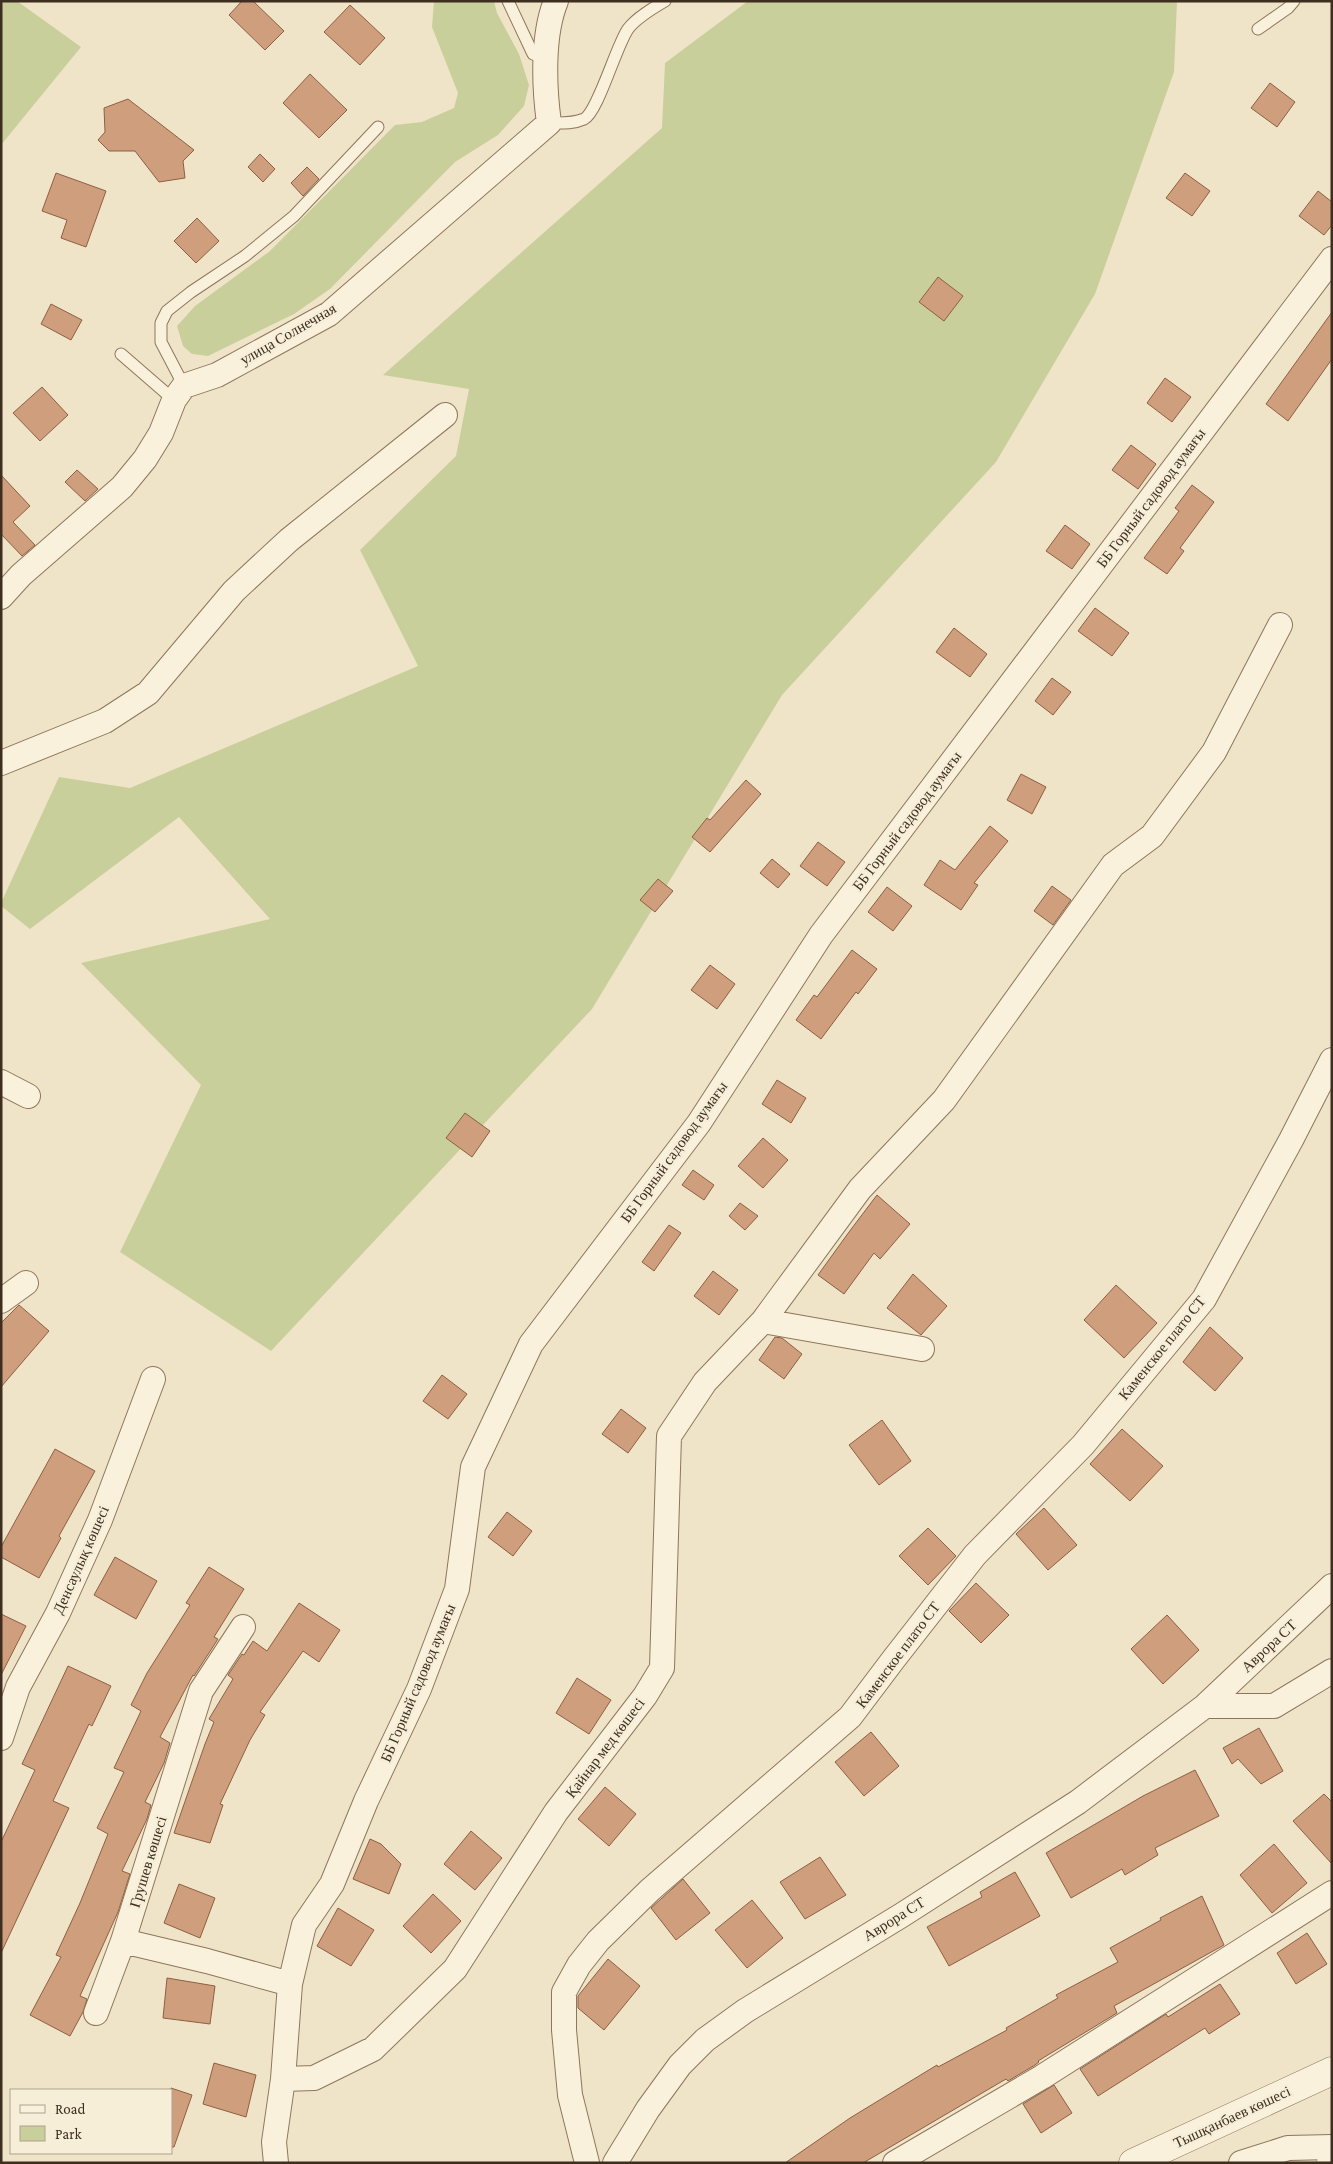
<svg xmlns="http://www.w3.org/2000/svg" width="1333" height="2164" viewBox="0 0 1333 2164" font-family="'Crimson Pro',serif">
<rect width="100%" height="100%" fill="#f0e4c8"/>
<!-- green -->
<path fill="#c9cf9b" d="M 1,1 L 17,1 L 81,47 L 1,145 Z
M 434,1 L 494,1 L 497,13 L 519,54 L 529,85 L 524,106 L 498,135 L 455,162 L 330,289 L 294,314 L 208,356 L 192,354 L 183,346 L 177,326 L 195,306 L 270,251 L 395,125 L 422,122 L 454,108 L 458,93 L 432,27 Z
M 748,1 L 1177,1 L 1174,72 L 1095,294 L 996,462 L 782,695 L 592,1009 L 271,1351 L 120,1252 L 201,1085 L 81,963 L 270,919 L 179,817 L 30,929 L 1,906 L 1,903 L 59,777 L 130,788 L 418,666 L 360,550 L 456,456 L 469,389 L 383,375 L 662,128 L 665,63 Z"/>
<!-- building -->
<path fill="#cf9f7d" stroke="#8d5f41" d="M 242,1 L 253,1 L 284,31 L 265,50 L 229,15 Z
M 350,5 L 385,38 L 360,65 L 324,32 Z
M 310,74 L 347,110 L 319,138 L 283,103 Z
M 1270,83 L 1295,102 L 1277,127 L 1251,108 Z
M 128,99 L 194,150 L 183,161 L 185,178 L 159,182 L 135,151 L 109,151 L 98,140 L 105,132 L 104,108 Z
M 260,154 L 275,169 L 263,182 L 248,167 Z
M 307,167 L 319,179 L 303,196 L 291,183 Z
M 56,173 L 106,191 L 86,247 L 61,238 L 67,220 L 42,211 Z
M 1185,173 L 1210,191 L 1192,216 L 1166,198 Z
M 1318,191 L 1332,202 L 1332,225 L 1324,235 L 1299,216 Z
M 197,218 L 219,241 L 196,263 L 174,241 Z
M 938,277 L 963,296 L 944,321 L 919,302 Z
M 51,304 L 82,320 L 71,340 L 41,324 Z
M 1332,312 L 1332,359 L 1288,421 L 1266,404 Z
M 1165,378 L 1191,397 L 1172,422 L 1147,403 Z
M 42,387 L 68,415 L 40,441 L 13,413 Z
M 1131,445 L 1156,464 L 1138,489 L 1112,470 Z
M 77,470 L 98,489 L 85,501 L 65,482 Z
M 1,475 L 30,506 L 13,522 L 35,545 L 22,556 L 1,534 Z
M 1192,485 L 1214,502 L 1180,548 L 1184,551 L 1167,574 L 1144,558 L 1179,511 L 1175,508 Z
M 1065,525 L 1090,544 L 1072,569 L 1046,551 Z
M 1095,608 L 1129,633 L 1112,656 L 1078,631 Z
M 954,628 L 987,654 L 970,677 L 936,652 Z
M 1052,678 L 1071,692 L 1053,715 L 1035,701 Z
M 1021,774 L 1046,787 L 1032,814 L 1007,800 Z
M 746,780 L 761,794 L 710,852 L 692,837 L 707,818 L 710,820 Z
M 990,826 L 1008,841 L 974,883 L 978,885 L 961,910 L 924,885 L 940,860 L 955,870 Z
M 818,842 L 845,862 L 827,886 L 800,866 Z
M 772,859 L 790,874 L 778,888 L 760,873 Z
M 658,879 L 673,891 L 655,912 L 640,900 Z
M 1052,886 L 1071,900 L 1053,925 L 1034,911 Z
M 887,887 L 912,906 L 893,931 L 868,912 Z
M 852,950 L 877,969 L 858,994 L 856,992 L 821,1039 L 796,1020 L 814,995 L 817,997 Z
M 710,965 L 735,984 L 717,1009 L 691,990 Z
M 777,1080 L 806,1098 L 791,1123 L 762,1104 Z
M 465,1113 L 490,1131 L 472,1157 L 446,1138 Z
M 763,1138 L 788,1160 L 763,1188 L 738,1166 Z
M 693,1170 L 714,1185 L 704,1200 L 682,1185 Z
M 877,1195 L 910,1224 L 880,1259 L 874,1253 L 844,1294 L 818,1275 L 849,1232 Z
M 740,1203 L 758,1216 L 745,1230 L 729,1216 Z
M 669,1225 L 681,1233 L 654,1271 L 642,1262 Z
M 713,1271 L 738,1290 L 719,1315 L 694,1296 Z
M 913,1274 L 947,1306 L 921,1335 L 887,1308 Z
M 1116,1285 L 1157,1323 L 1124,1358 L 1084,1320 Z
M 19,1305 L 49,1331 L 1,1387 L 1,1323 Z
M 1210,1327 L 1243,1358 L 1215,1391 L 1183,1362 Z
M 775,1337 L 782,1338 L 802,1354 L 784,1379 L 759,1360 Z
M 442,1375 L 467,1394 L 448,1419 L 423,1401 Z
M 621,1409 L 646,1428 L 628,1453 L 602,1434 Z
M 882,1420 L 911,1461 L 879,1485 L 849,1445 Z
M 1122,1429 L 1163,1466 L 1130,1501 L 1090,1464 Z
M 55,1449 L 95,1471 L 59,1536 L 61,1538 L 39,1578 L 1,1557 L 1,1547 Z
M 1044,1508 L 1077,1545 L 1048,1570 L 1016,1534 Z
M 507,1512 L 532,1531 L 513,1556 L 488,1537 Z
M 928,1528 L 956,1556 L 928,1585 L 899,1556 Z
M 115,1557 L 157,1581 L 136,1619 L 94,1595 Z
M 209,1567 L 244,1589 L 214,1637 L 218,1639 L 194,1676 L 193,1675 L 160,1737 L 170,1743 L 164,1763 L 145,1802 L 151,1805 L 147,1819 L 122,1871 L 130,1874 L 118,1912 L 80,1996 L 87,1999 L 83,2012 L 70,2036 L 30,2015 L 61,1957 L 56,1955 L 80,1903 L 108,1834 L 97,1828 L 124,1772 L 114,1768 L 141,1711 L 131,1705 L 147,1673 L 190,1605 L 186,1603 Z
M 976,1583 L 1009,1615 L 981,1643 L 949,1611 Z
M 299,1603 L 340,1630 L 319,1662 L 303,1651 L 260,1712 L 265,1715 L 250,1740 L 220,1804 L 223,1805 L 210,1843 L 174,1833 L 205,1744 L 214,1722 L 209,1719 L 233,1679 L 228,1675 L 242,1654 L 244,1655 L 253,1641 L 267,1651 Z
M 1,1614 L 26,1626 L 1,1675 Z
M 1167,1615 L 1199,1650 L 1163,1684 L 1131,1649 Z
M 68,1666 L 111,1686 L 92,1726 L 89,1724 L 53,1801 L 69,1808 L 1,1953 L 1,1842 L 35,1770 L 22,1764 Z
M 577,1678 L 611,1700 L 589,1734 L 556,1713 Z
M 1259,1728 L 1283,1771 L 1261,1784 L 1238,1759 L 1232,1764 L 1223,1748 Z
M 871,1732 L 899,1766 L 864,1796 L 835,1762 Z
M 1195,1770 L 1219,1816 L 1155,1848 L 1158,1855 L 1125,1875 L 1122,1869 L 1071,1898 L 1046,1853 L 1143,1796 Z
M 605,1787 L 636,1814 L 609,1846 L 578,1819 Z
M 1324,1794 L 1332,1802 L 1332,1864 L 1293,1821 Z
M 471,1831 L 502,1858 L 475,1890 L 444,1864 Z
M 370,1839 L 381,1844 L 401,1864 L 389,1894 L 353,1879 Z
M 1274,1844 L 1307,1883 L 1272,1913 L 1240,1875 Z
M 820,1857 L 846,1895 L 805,1919 L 780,1882 Z
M 1015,1872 L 1040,1916 L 949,1966 L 927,1927 L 982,1897 L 980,1892 Z
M 683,1879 L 710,1913 L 676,1940 L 651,1908 Z
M 179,1884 L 215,1898 L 200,1938 L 164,1923 Z
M 433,1894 L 461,1921 L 431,1953 L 403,1926 Z
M 1202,1896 L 1224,1945 L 1114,2006 L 1117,2013 L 1038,2061 L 1039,2062 L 1035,2065 L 1008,2081 L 1006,2079 L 863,2163 L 785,2163 L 850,2118 L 937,2065 L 938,2067 L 1007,2030 L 1006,2028 L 1058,1998 L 1056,1995 L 1118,1962 L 1110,1948 L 1161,1920 L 1160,1918 Z
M 752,1900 L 783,1938 L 747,1968 L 715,1930 Z
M 338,1908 L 374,1930 L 351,1966 L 317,1946 Z
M 1307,1933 L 1327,1964 L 1296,1984 L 1277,1953 Z
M 608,1959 L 640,1986 L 604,2030 L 578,2008 L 578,1996 Z
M 167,1978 L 215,1986 L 210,2024 L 163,2018 Z
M 1220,1984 L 1240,2014 L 1209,2034 L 1205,2028 L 1098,2096 L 1080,2069 L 1166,2014 L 1168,2017 Z
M 214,2063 L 256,2075 L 246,2117 L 203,2104 Z
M 1054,2085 L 1072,2113 L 1041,2133 L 1023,2104 Z
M 171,2088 L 192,2095 L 174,2147 L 171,2147 Z"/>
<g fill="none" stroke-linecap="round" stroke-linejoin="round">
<!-- service casing -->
<g stroke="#8d765c" stroke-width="13">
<path id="service" d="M 508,1 L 533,54 L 547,59
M 1258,29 L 1288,8 L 1294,1
M 549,123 C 560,123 573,124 584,119 C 598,112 616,46 628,29 C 636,18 653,8 665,1
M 121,354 L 174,400
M 184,386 L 161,342 L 161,323 L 167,311 L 191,292 L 245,256 L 294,216 L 378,127"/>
</g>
<!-- minor casing -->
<g stroke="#8d765c" stroke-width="26">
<path id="minor" d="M 1,597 L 21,575 L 122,487 L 145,459 L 161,433 L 174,400 L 184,386 L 217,375 L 329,314 L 549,123 C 544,87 542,35 556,1
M 1,763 L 105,721 L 148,693 L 234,591 L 289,540 L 445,415
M 1,1082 L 28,1096
M 1,1301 L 26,1283
M 763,1321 L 922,1349
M 243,1627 L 201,1691 L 123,1941 L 207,1961 L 290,1984
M 1205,1706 L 1274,1706 L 1332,1671
M 1,1738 L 18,1687 L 58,1613 L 100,1520 L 153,1379
M 96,2013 L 123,1941
M 283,2079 L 314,2078 L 373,2049 L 455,1969 L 556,1812 L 645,1696 L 662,1668 L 669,1436 L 705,1382 L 763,1321 L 860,1189 L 944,1100 L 1113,865 L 1152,836 L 1214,752 L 1280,625
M 276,2163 L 274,2142 L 283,2079 L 290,1984 L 304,1925 L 332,1884 L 366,1801 L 419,1689 L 457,1589 L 473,1467 L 531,1344 L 699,1123 L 821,935 L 1332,259
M 587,2163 L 570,2095 L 564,2030 L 564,1992 L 579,1965 L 598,1941 L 650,1890 L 850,1717 L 893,1660 L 975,1555 L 1083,1445 L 1204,1299 L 1291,1140 L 1332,1060
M 615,2163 L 648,2109 L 680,2065 L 705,2040 L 745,2011 L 902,1915 L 1078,1802 L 1205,1706 L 1332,1586
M 895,2163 L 1042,2077 L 1332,1893
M 1241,2163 L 1288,2148 L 1332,2147"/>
</g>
<!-- tertiary casing -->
<g stroke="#8d765c" stroke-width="29">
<path id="tertiary" d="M 1133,2163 L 1332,2071
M 1331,2163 L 1332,2162"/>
</g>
<!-- service -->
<use href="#service" stroke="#faf1dc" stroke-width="11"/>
<!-- minor -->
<use href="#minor" stroke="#faf1dc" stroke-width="24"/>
<!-- tertiary -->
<use href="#tertiary" stroke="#faf1dc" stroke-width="28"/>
</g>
<g text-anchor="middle" stroke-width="5" stroke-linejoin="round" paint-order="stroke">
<!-- street labels -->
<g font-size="15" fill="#3d2e20" stroke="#f7eed8">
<text transform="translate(288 334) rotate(-30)" y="5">улица Солнечная</text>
<text transform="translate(1151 498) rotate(-53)" y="5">ББ Горный садовод аумағы</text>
<text transform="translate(907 821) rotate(-53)" y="5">ББ Горный садовод аумағы</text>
<text transform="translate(674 1152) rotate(-54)" y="5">ББ Горный садовод аумағы</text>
<text transform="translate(1162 1348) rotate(-51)" y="5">Каменское плато СТ</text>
<text transform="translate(81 1560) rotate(-66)" y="5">Денсаулық көшесі</text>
<text transform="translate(1269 1646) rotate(-43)" y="5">Аврора СТ</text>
<text transform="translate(898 1655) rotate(-53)" y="5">Каменское плато СТ</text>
<text transform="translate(418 1683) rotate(-67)" y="5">ББ Горный садовод аумағы</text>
<text transform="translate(605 1748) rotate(-53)" y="5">Қайнар мед көшесі</text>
<text transform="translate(148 1862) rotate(-73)" y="5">Грушев көшесі</text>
<text transform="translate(894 1919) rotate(-32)" y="5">Аврора СТ</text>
<text transform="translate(1232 2117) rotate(-25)" y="5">Тышқанбаев көшесі</text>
</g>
</g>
<!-- border -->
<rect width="1333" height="2164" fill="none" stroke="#3d2e20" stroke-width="5"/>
<!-- legend -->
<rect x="10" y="2089" width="162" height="65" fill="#f7eed8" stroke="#ada18e"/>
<rect x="20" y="2105" width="25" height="8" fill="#faf1dc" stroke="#ada18e"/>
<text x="55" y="2114" font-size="15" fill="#3d2e20">Road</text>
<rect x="20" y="2126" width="25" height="15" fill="#c9cf9b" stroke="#ada18e"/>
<text x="55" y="2139" font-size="15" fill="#3d2e20">Park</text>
</svg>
